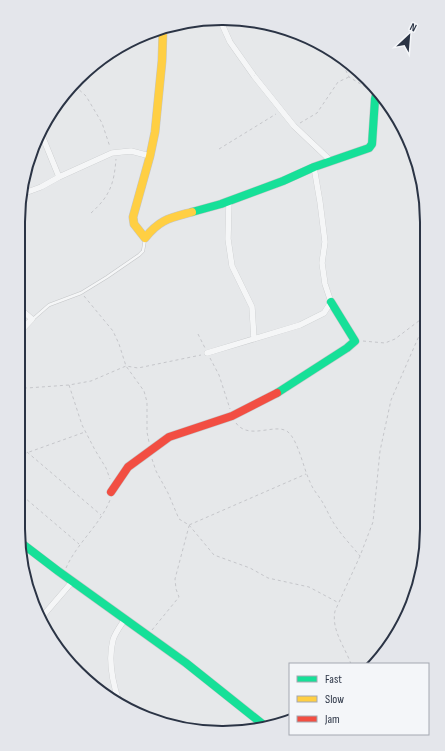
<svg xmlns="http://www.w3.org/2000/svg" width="445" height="751" viewBox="0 0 445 751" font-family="'Sofia Sans Condensed',sans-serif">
<rect width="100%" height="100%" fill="#e6e8ea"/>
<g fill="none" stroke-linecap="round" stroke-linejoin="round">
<!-- lane casing -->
<g stroke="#c4c6c8" stroke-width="3.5">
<path id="lane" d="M 33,319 L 49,305 L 81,293 L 107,277 L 139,255 L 143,251 L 145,239"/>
</g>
<!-- street casing -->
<g stroke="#c4c6c8" stroke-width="6">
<path id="street" d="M 221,22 L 230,42 L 254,76 L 294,126 L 331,161
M 176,25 L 193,25 L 198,22
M 41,133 L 59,177
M 22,194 L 41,187 L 59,177 L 112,153 L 131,151 L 150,156
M 229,201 L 228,239 L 232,266 L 252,307 L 254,339
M 18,334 L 32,319 L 18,307
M 207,353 L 300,325 L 324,313 L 331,302 L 325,284 L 322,263 L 325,242 L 320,202 L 314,167
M 41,618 L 72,582
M 119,702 C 113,684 108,659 113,640 C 115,633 121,625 125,619"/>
</g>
<!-- fast casing -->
<g stroke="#c4c6c8" stroke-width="9">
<path id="fast" d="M 192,212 L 221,204 L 283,181 L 314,167 L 369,148 L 372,144 L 375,99 L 377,91
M 277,393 L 347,348 L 355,341 L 331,302
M 20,542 L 58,571 L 186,663 L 265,726"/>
</g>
<!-- slow casing -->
<g stroke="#c4c6c8" stroke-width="9">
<path id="slow" d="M 163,30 L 162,61 L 155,132 L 150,156 L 133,217 L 134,224 L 145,238 C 160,219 170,218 192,212"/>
</g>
<!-- jam casing -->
<g stroke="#c4c6c8" stroke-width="9">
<path id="jam" d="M 111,492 L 128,467 L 169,437 L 232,416 L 277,393"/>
</g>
<!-- path -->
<path stroke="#c5c6ca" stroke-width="1" stroke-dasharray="3 3" stroke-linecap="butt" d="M 338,54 L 349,77 L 369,89
M 75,86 L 86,96 L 102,123 L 110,147
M 300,123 L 317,113 L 338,82 L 349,77
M 219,149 L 276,114
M 91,213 C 110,196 114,184 116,159
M 84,296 L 113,331 L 119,344 L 126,366 L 144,391 L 147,402 L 147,432 L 149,442
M 198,334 L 205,348
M 363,341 L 385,343 L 395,339 L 424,317
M 210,358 L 219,375 L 230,409
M 69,385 L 82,425 L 95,450 L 106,468 L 110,479
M 18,387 L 27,388 L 69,385 L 91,381 L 126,366 L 138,368 L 201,355
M 236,423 C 249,441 276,422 288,432 C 298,440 304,470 310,482 C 313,490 319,496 323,503 C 327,510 330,518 335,525 C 342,536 352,546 360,556
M 27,452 L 101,515
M 18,456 L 85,432
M 152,459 L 156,471 L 168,493 L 179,519 L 189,525 L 306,474
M 18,492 L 79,544
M 189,525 L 214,555 L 250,568 L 268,578 L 309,587 L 339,603
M 66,568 C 77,543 100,525 110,500
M 152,630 L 179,597 L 176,589 L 175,579 L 189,526
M 351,664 C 345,647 331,630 335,611 L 360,556 L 373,522 L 380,451 L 391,400 L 422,329 L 427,310"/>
<!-- lane -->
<use href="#lane" stroke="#f5f6f7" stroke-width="2.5"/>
<!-- street -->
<use href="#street" stroke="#f5f6f7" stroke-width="5.5"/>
<!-- fast -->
<use href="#fast" stroke="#16e098" stroke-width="8"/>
<!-- slow -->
<use href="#slow" stroke="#ffcf43" stroke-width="8"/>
<!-- jam -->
<use href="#jam" stroke="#f24e42" stroke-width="8"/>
</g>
<!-- crop -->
<path d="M0 0H445V751H0ZM222 25H223A197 197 0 0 1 420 222V529A197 197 0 0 1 223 726H222A197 197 0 0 1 25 529V222A197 197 0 0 1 222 25Z" fill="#e4e6eb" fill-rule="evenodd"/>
<path fill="none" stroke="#2b3445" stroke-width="2" d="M222 25H223A197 197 0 0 1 420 222V529A197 197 0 0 1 223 726H222A197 197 0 0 1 25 529V222A197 197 0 0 1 222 25Z"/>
<!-- legend -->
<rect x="289" y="663" width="140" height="72" fill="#f4f6f9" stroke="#a4a8b1"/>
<rect x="297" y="676" width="20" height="6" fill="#16e098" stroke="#a4a8b1"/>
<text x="325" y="683" font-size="12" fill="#2b3445">Fast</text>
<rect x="297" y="696" width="20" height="6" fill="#ffcf43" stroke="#a4a8b1"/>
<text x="325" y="703" font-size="12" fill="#2b3445">Slow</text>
<rect x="297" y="716" width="20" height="6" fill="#f24e42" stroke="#a4a8b1"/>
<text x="325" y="723" font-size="12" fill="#2b3445">Jam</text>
<!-- north arrow -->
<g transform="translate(409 36) rotate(26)" stroke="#f4f6f9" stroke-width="3" paint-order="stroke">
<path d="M0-3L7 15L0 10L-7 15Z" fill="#2b3445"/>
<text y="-6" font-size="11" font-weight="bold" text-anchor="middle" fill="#2b3445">N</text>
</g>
</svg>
